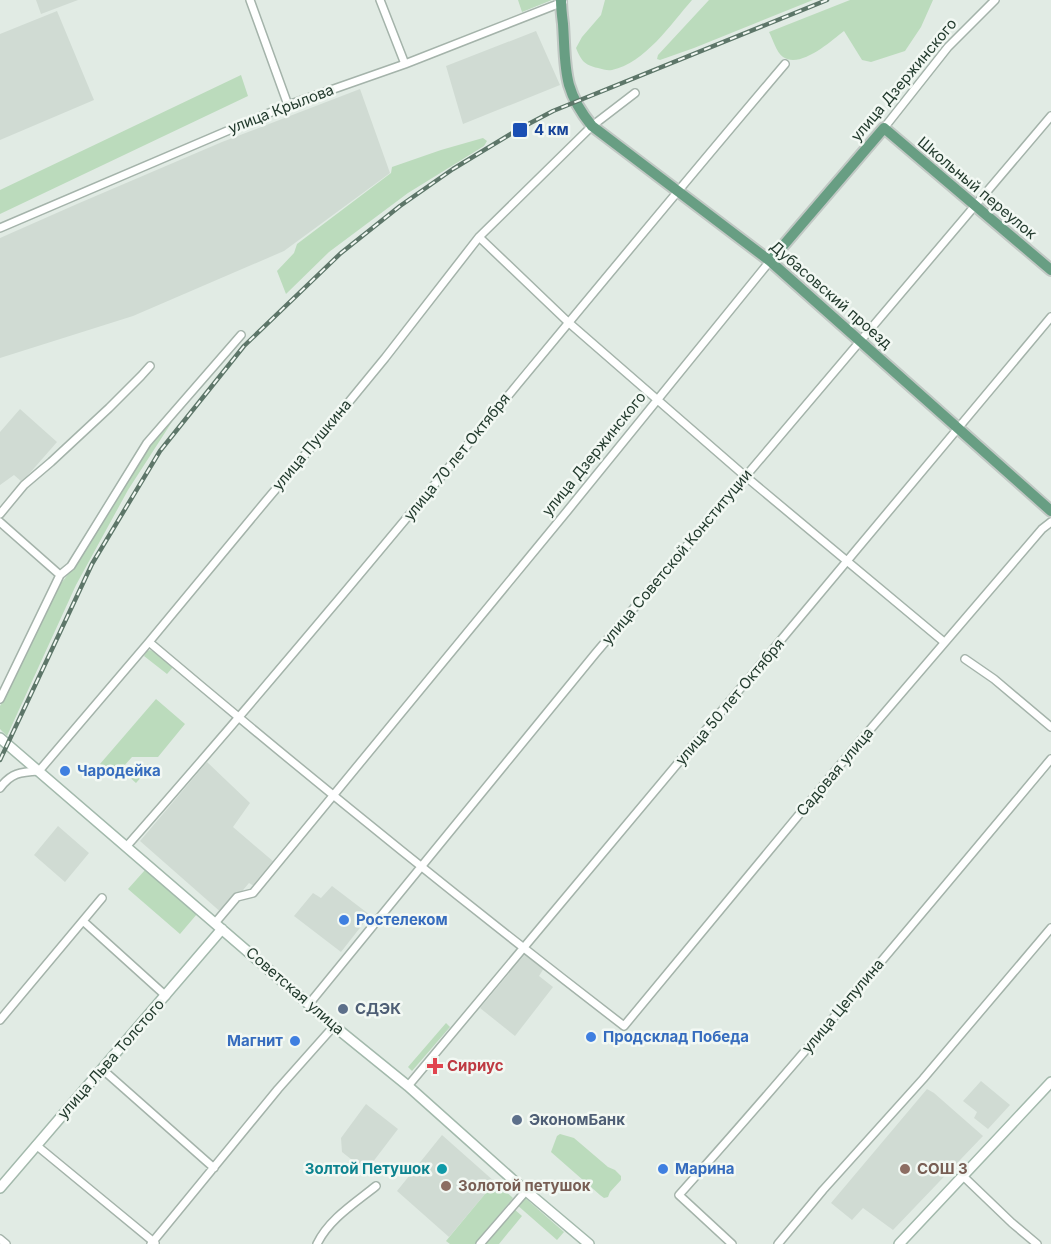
<svg xmlns="http://www.w3.org/2000/svg" width="1051" height="1244" viewBox="0 0 1051 1244" font-family="Inter,sans-serif">
<rect width="100%" height="100%" fill="#e1ebe4"/>
<!-- built -->
<path fill="#d0dbd3" d="M 36,0 L 78,0 L 41,14 Z
M 57,11 L 94,100 L 0,140 L 0,34 Z
M 536,31 L 560,85 L 463,124 L 446,66 Z
M 360,89 L 390,173 L 284,251 L 133,316 L 0,358 L 0,238 L 77,204 L 222,142 Z
M 20,409 L 57,442 L 22,482 L 14,475 L 0,485 L 0,432 Z
M 207,762 L 250,803 L 233,827 L 274,862 L 254,886 L 249,883 L 223,914 L 140,841 Z
M 58,826 L 89,853 L 65,882 L 34,855 Z
M 332,886 L 370,915 L 341,952 L 294,916 L 313,893 L 321,898 Z
M 526,953 L 544,968 L 539,976 L 553,987 L 515,1036 L 480,1008 Z
M 981,1081 L 1010,1105 L 988,1129 L 974,1118 L 977,1112 L 963,1101 Z
M 927,1089 L 934,1093 L 983,1136 L 893,1230 L 863,1208 L 852,1220 L 831,1203 Z
M 366,1104 L 398,1129 L 366,1171 L 342,1152 L 341,1138 Z
M 442,1135 L 495,1182 L 449,1237 L 397,1191 Z"/>
<!-- green -->
<path fill="#bbdbbc" d="M 518,0 L 552,0 L 522,12 Z
M 605,0 L 692,0 C 671,24 645,63 612,70 C 607,71 603,69 598,68 C 584,65 581,60 576,48 L 582,37 L 601,15 Z
M 709,0 L 813,0 L 694,48 L 660,60 L 657,59 L 658,55 Z
M 850,0 L 933,0 L 921,27 L 905,51 L 871,62 L 862,60 L 844,31 C 830,42 800,69 783,57 C 776,52 773,39 769,32 Z
M 241,75 L 248,96 L 0,214 L 0,190 Z
M 483,138 L 487,141 L 484,146 L 408,193 L 329,252 L 286,294 L 277,271 L 294,253 L 297,244 L 391,173 L 392,167 L 441,150 Z
M 177,414 L 128,490 L 76,585 L 7,736 L 0,729 L 0,706 L 59,586 L 72,569 L 151,444 L 165,426 Z
M 150,650 L 157,653 L 174,666 L 167,674 L 144,656 L 147,651 Z
M 156,699 L 185,724 L 158,757 L 132,757 L 115,776 L 100,764 Z
M 135,763 L 150,765 L 150,767 L 136,783 L 126,774 Z
M 145,870 L 197,914 L 180,934 L 128,889 Z
M 446,1023 L 450,1027 L 412,1071 L 408,1067 Z
M 560,1134 L 574,1138 L 608,1167 L 615,1170 L 621,1176 L 621,1180 L 610,1192 L 608,1197 L 604,1198 L 600,1195 L 551,1152 L 557,1136 Z
M 495,1182 L 513,1198 L 475,1244 L 450,1244 L 446,1241 Z
M 524,1197 L 564,1232 L 557,1240 L 516,1204 Z
M 514,1209 L 522,1216 L 499,1244 L 484,1244 Z"/>
<g fill="none" stroke-linecap="round" stroke-linejoin="round">
<!-- street casing -->
<g stroke="#a4b3aa" stroke-width="10">
<path id="street" d="M 250,0 L 288,105
M 380,0 L 405,64
M 884,128 L 948,47 L 995,0
M 0,228 L 288,105 L 405,64 L 563,2
M 479,237 L 568,322 L 745,476 L 944,642
M 0,514 L 24,485 L 51,462 L 109,408 L 141,376 L 150,366
M 0,522 L 60,575
M 149,642 C 305,774 463,902 624,1026 L 850,753 L 1042,529 L 1051,522
M 965,659 L 994,679 L 1051,727
M 0,699 L 60,575 L 71,566 L 147,443 L 241,335
M 0,788 C 11,773 20,772 39,771 L 149,642 L 265,502 L 330,425 L 385,358 L 479,237 L 592,126 L 635,93
M 126,847 C 352,591 564,324 785,64
M 83,921 L 166,996
M 215,923 L 237,897 L 253,893 L 568,510 L 770,261
M 309,1004 L 595,654 L 1051,116
M 0,1020 L 102,898
M 102,1069 L 214,1168
M 408,1086 L 1051,317
M 36,1145 L 155,1243
M 963,1176 L 1012,1223 L 1037,1244
M 0,1239 L 6,1244
M 151,1244 L 278,1089 L 334,1026
M 317,1244 C 329,1219 355,1203 376,1186
M 480,1244 L 526,1191
M 732,1244 L 679,1195 C 806,1053 928,906 1051,759
M 778,1244 L 823,1190 L 923,1079 L 1051,928"/>
</g>
<!-- secondary casing -->
<g stroke="#a3b9ac" stroke-width="12">
<path id="secondary" d="M 0,738 L 334,1026 L 408,1086 L 512,1179 L 589,1244
M 0,1188 L 222,929
M 899,1244 L 1051,1082"/>
</g>
<!-- primary casing -->
<g stroke="#c1c8c4" stroke-width="14">
<path id="primary" d="M 561,0 C 561,8 562,16 563,24 C 566,69 562,89 592,126 L 770,261 L 1051,511
M 770,261 L 884,128 L 1051,270"/>
</g>
<!-- street -->
<use href="#street" stroke="#fff" stroke-width="7"/>
<!-- secondary -->
<use href="#secondary" stroke="#fff" stroke-width="9"/>
<!-- primary -->
<use href="#primary" stroke="#689e83" stroke-width="10"/>
<!-- rail casing -->
<g stroke="#5d7669" stroke-width="4.5">
<path id="rail" d="M 0,760 L 92,564 L 160,451 L 244,346 L 341,253 L 400,206 L 453,169 L 519,129 L 553,111 L 827,0"/>
</g>
<!-- rail -->
<use href="#rail" stroke="#f2f8f3" stroke-width="2" stroke-dasharray="7" stroke-linecap="butt"/>
</g>
<!-- markers -->
<rect fill="#1a4fb4" stroke="#f2f8f3" stroke-width="2" x="512" y="122" width="16" height="16" rx="3"/>
<g fill="#3f7fe0" stroke="#f2f8f3" stroke-width="2">
<circle cx="65" cy="771" r="6"/>
<circle cx="344" cy="920" r="6"/>
<circle cx="591" cy="1037" r="6"/>
<circle cx="295" cy="1041" r="6"/>
<circle cx="663" cy="1169" r="6"/>
</g>
<g fill="#5c6f8a" stroke="#f2f8f3" stroke-width="2">
<circle cx="343" cy="1009" r="6"/>
<circle cx="517" cy="1120" r="6"/>
</g>
<path fill="#e0444e" stroke="#f2f8f3" stroke-width="2" d="M432 1057h6v6h6v6h-6v6h-6v-6h-6v-6h6z"/>
<circle fill="#0f9aa8" stroke="#f2f8f3" stroke-width="2" cx="442" cy="1169" r="6"/>
<g fill="#8d6e63" stroke="#f2f8f3" stroke-width="2">
<circle cx="905" cy="1169" r="6"/>
<circle cx="446" cy="1186" r="6"/>
</g>
<g text-anchor="middle" stroke-width="5" stroke-linejoin="round" paint-order="stroke">
<!-- street labels -->
<g font-size="15" fill="#233b2e" stroke="#f2f8f3">
<text transform="translate(904 80) rotate(-50)" y="5">улица Дзержинского</text>
<text transform="translate(281 109) rotate(-21)" y="5">улица Крылова</text>
<text transform="translate(977 188) rotate(40)" y="5">Школьный переулок</text>
<text transform="translate(831 295) rotate(41)" y="5">Дубасовский проезд</text>
<text transform="translate(312 445) rotate(-50)" y="5">улица Пушкина</text>
<text transform="translate(594 454) rotate(-51)" y="5">улица Дзержинского</text>
<text transform="translate(457 457) rotate(-51)" y="5">улица 70 лет Октября</text>
<text transform="translate(677 557) rotate(-50)" y="5">улица Советской Конституции</text>
<text transform="translate(730 702) rotate(-50)" y="5">улица 50 лет Октября</text>
<text transform="translate(835 772) rotate(-50)" y="5">Садовая улица</text>
<text transform="translate(295 991) rotate(41)" y="5">Советская улица</text>
<text transform="translate(843 1006) rotate(-50)" y="5">улица Цепулина</text>
<text transform="translate(111 1059) rotate(-49)" y="5">улица Льва Толстого</text>
</g>
<!-- transit labels -->
<g font-size="15" font-weight="bold" fill="#164399" stroke="#f2f8f3" text-anchor="start">
<text x="534" y="135">4 км</text>
</g>
<!-- shop labels -->
<g font-size="15" font-weight="bold" fill="#366cbe" stroke="#f2f8f3" text-anchor="start">
<text x="77" y="776">Чародейка</text>
<text x="356" y="925">Ростелеком</text>
<text x="603" y="1042">Продсклад Победа</text>
<text x="283" y="1046" text-anchor="end">Магнит</text>
<text x="675" y="1174">Марина</text>
</g>
<!-- service labels -->
<g font-size="15" font-weight="bold" fill="#4e5e75" stroke="#f2f8f3" text-anchor="start">
<text x="355" y="1014">СДЭК</text>
<text x="529" y="1125">ЭкономБанк</text>
</g>
<!-- health labels -->
<g font-size="15" font-weight="bold" fill="#be3a42" stroke="#f2f8f3" text-anchor="start">
<text x="447" y="1071">Сириус</text>
</g>
<!-- culture labels -->
<g font-size="15" font-weight="bold" fill="#0d838f" stroke="#f2f8f3" text-anchor="end">
<text x="430" y="1174">Золтой Петушок</text>
</g>
<!-- education labels -->
<g font-size="15" font-weight="bold" fill="#785e54" stroke="#f2f8f3" text-anchor="start">
<text x="917" y="1174">СОШ 3</text>
<text x="458" y="1191">Золотой петушок</text>
</g>
</g>
</svg>
